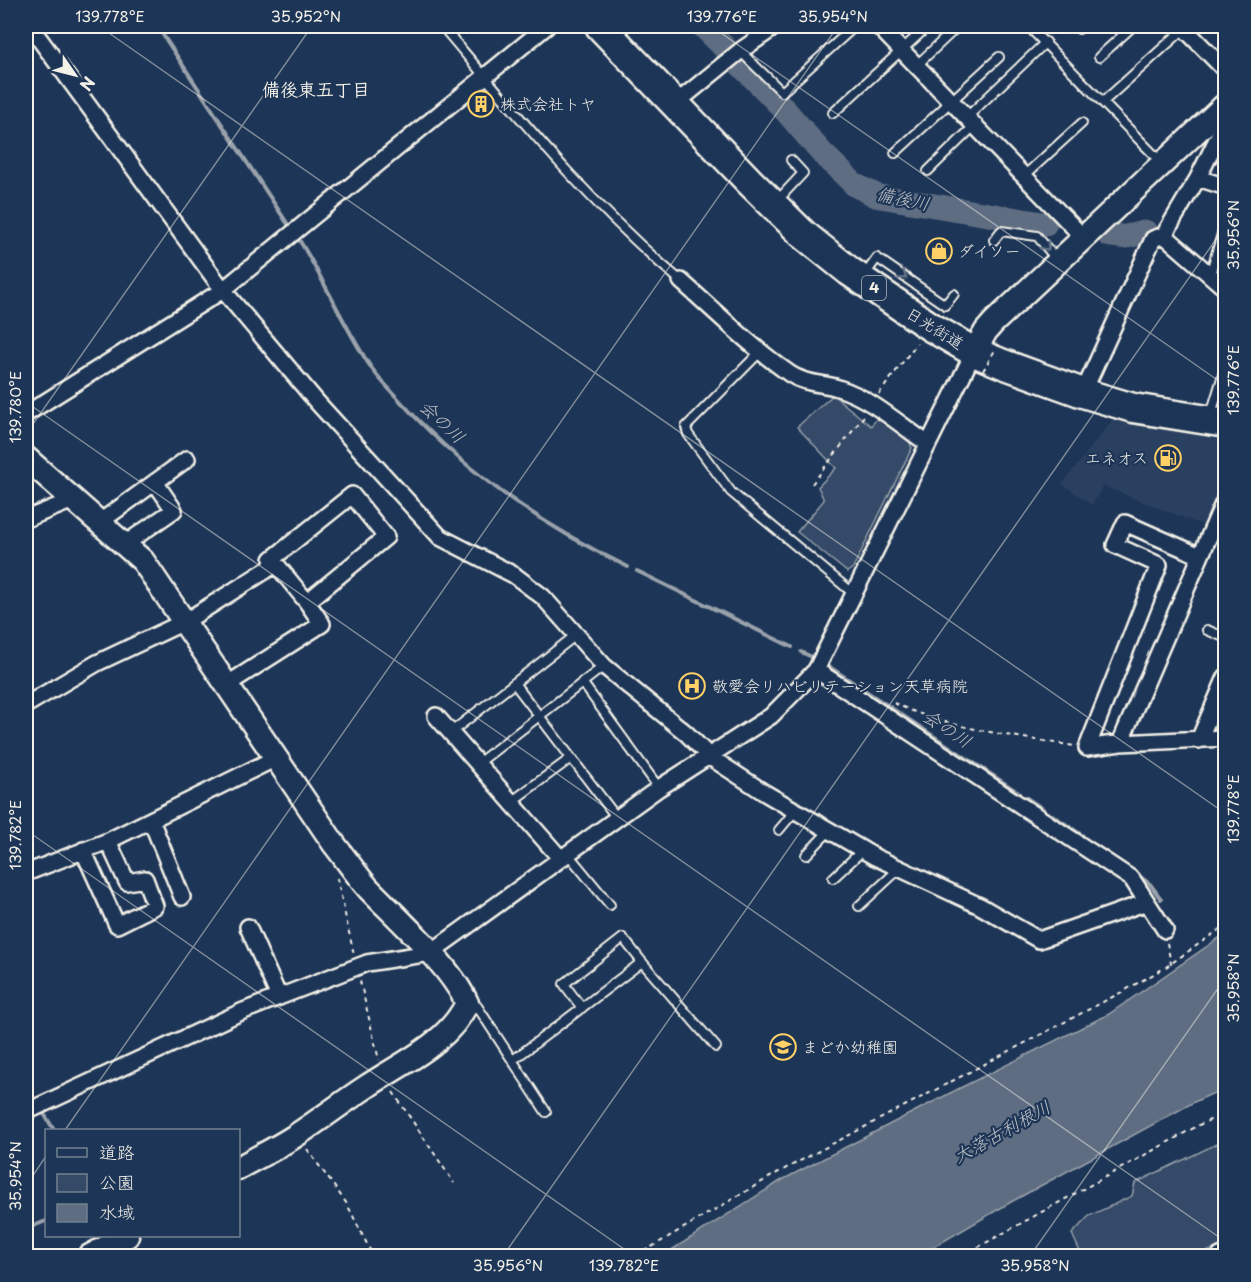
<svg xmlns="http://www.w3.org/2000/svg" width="1251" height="1282" viewBox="0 0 1251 1282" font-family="'Playpen Sans','Klee One',sans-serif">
<rect width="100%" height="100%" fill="#1d3557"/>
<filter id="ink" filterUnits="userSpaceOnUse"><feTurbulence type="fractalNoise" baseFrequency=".0167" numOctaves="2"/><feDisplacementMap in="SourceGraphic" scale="12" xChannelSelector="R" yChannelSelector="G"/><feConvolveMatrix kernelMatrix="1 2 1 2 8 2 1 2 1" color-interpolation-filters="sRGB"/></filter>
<g filter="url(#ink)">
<!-- built -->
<path fill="#2a4060" d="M 1115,417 L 1225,441 L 1225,476 L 1207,527 L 1103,486 L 1092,505 L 1062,484 Z"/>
<!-- green -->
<path fill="#354a67" stroke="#949ea8" stroke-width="1.5" d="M 833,395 L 871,426 L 877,418 L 909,441 L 912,448 L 853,568 L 847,572 L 797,532 L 824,500 L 818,487 L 836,468 L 797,427 Z
M 1225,1140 L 1225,1245 L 1195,1256 L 1123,1256 L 1120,1251 L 1108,1256 L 1082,1256 L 1072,1234 L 1089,1216 L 1132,1196 L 1135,1183 Z"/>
<!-- water -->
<path fill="#5e6d82" stroke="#9aa2ab" stroke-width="1.5" d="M 1225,934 L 1225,1088 L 1194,1102 L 1011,1202 L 918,1256 L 662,1256 L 782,1180 L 960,1088 L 1109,1014 Z"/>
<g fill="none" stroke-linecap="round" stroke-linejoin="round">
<!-- stream -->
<path stroke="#9aa2ab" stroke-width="4" d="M 157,26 L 289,226
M 298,238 C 324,279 343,325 370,366 C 379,379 392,392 403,404 C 467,474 543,526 628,567
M 637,571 L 792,647
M 801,652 L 812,657
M 831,668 L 1019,793
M 1025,797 L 1043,809
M 1052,815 L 1083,836
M 1095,845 L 1124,865
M 1135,873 L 1150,884 L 1161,899
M 26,1091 L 33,1099
M 43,1112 L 54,1130
M 26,1229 L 46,1221"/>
<!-- river -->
<path stroke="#5e6d82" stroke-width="24" d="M 703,26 L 725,48
M 741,65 L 785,110 L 821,152 L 855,185 L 877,196 L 1045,224
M 1109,235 L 1124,237 L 1146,232"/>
<!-- lane casing -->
<g stroke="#f4f1e8" stroke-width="12">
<path id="lane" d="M 442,26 C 518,116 590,205 681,281
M 1028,26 L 1161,162
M 1079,29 L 1082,26
M 740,51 L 782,92 L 855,26
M 1099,57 L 1133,26
M 917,65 L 958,26
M 1103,102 L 1185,28
M 833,113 L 928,26
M 967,117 L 1046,42
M 895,153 L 999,57
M 928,171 L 975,125
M 1024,176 L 1082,123
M 776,202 L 803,173 L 791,160
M 994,240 L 1001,231 L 1037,236 L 1057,260
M 1210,275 L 1226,220
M 864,276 L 877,258 L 945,305 L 954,294
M 761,351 L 686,427 L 688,434 L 731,492 L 854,594
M 1211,414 L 1226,365
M 1207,630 L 1226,638
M 582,682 L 659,788
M 514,683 L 617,818
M 450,733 L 576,635
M 477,764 L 604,666
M 511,802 L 571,758
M 779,830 L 795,811
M 568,854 L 610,905
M 806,855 L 830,830
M 833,878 L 863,850
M 859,906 L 899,869
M 469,1003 L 477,1006 L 546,1112
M 582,1008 L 564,984 L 623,938 L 642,962
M 513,1060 L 642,962 L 716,1047"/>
</g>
<!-- street casing -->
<g stroke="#f4f1e8" stroke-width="20">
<path id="street" d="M 30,26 L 223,290 L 316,401 L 440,537 L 514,575 L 543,597 L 604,666 L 686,733 L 710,757 L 765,793 L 875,857 L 980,906 L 1039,940 L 1147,902
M 878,26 L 1084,238
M 1182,26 L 1226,71
M 675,104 L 740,51 L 776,26
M 1198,178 L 1226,187
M 1164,235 L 1226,289
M 681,281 C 716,312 751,347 790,374 C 805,384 822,383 838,388 C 871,398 900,425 928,444
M 1083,393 L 1153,239 L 1164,235 L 1198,178 L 1226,121
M 26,414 L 223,290 L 547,26
M 26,519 L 73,500
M 100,522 L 187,459
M 125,544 L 174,510 L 155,482
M 1200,556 L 1125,523 L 1115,545 L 1159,565 L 1087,748 L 1120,743 L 1226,738
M 816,670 L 1132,879 L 1165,930
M 228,684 L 322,624 L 307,602 L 276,564
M 26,705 L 97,663 L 186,621 L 276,564 L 272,559 L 352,495 L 386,537 L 307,602
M 436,716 L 561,859
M 1199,740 L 1226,677
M 1120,743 L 1226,497
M 151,820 L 182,897
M 83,850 L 117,925 L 155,906 L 145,879 L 127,882 L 108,841
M 26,873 L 108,841 L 276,758
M 248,927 L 279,997
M 26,1112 L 241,1012 L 279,997 L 367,963 L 430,953 L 659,788 L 771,716 L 816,670 L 974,352
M 116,1242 L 124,1256
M 1220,1256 L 1226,1254"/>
</g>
<!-- secondary casing -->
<g stroke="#f4f1e8" stroke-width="27">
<path id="secondary" d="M 974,352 L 986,331 L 994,322 L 1226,104
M 26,458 L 143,561 L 334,844 C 345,858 356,874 368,888 C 398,919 450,965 467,1003 C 449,1043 402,1063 366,1087 C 343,1102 321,1119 298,1134 C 279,1147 258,1157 238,1168
M 90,1256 L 127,1236"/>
</g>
<!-- highway casing -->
<g stroke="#f4f1e8" stroke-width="33">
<path id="highway" d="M 600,26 L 749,181 L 803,234 L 849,271 L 931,327 L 974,352 L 1003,364 L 1083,393 L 1133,408 L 1226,423"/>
</g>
<!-- path -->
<path stroke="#f4f1e8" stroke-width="2" stroke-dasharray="4.5 4.5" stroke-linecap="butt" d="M 879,394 L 917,343
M 812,484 L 864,416
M 894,703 C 948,729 1015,736 1074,746
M 337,878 L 354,955
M 1167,943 L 1171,964
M 360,981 L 379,1060
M 393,1092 L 454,1183
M 307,1149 L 347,1204 L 373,1256
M 636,1256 L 777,1173 L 1120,993 L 1166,967 L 1226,925
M 962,1256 L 1201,1124 L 1226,1113"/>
<!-- lane -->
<use href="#lane" stroke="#1d3557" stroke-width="8"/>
<!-- street -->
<use href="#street" stroke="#1d3557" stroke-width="15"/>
<!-- secondary -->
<use href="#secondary" stroke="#1d3557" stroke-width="22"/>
<!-- highway -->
<use href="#highway" stroke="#1d3557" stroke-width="28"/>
<!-- path-bridge -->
<path stroke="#f4f1e8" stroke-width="2" stroke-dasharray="4.5 4.5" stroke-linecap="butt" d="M 983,371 L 995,350"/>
</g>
<!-- one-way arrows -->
<defs><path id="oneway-chevron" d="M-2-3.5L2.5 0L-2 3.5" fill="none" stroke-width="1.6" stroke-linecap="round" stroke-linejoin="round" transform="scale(1.5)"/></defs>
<g stroke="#68778a">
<use href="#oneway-chevron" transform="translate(1046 247) rotate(50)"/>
<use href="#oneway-chevron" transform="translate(903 276) rotate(35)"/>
</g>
</g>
<!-- ticks -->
<path fill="none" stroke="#f4f1e8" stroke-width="1.5" stroke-opacity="0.45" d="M 99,26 L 1226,814M 711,26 L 1226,386M 26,402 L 1226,1242M 26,434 L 312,26M 26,830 L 634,1256M 65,1130 L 838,26M 26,1186 L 46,1156M 503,1256 L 1226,225M 1030,1256 L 1226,977"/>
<!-- icons -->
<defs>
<g id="building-ring" transform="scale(1.35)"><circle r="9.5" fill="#1d3557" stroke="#ffd166" stroke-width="1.5"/><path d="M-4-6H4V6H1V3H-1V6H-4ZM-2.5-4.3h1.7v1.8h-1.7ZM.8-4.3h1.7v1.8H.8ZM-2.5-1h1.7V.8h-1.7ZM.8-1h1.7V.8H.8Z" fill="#ffd166"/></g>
<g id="shop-ring" transform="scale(1.35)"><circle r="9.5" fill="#1d3557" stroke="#ffd166" stroke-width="1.5"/><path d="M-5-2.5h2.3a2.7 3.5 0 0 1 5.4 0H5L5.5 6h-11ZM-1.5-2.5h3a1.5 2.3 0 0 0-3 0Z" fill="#ffd166"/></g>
<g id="fuel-ring" transform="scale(1.35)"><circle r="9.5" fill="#1d3557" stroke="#ffd166" stroke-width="1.5"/><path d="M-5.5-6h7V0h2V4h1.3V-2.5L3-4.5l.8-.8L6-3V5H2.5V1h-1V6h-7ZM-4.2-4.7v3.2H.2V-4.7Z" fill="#ffd166"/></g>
<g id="hospital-ring" transform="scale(1.35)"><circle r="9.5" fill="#1d3557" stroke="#ffd166" stroke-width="1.5"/><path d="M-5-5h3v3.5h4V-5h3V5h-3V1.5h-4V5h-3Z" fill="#ffd166"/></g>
<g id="school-ring" transform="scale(1.35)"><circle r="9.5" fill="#1d3557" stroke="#ffd166" stroke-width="1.5"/><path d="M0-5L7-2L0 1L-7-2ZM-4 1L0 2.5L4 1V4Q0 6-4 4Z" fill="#ffd166"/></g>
</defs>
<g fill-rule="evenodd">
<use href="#building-ring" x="481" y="104"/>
<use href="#shop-ring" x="939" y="251"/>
<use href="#fuel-ring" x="1168" y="458"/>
<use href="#hospital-ring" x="692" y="686"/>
<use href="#school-ring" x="783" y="1047"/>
</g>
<g text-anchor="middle" stroke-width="4.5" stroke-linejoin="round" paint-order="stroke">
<!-- shield labels -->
<rect fill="#1d3557" stroke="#b4b9bc" stroke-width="1.5" x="862" y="276" width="24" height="24" rx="4.5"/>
<g font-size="15" font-weight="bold" fill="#f4f1e8">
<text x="874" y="293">4</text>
</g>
<!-- poi labels -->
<g font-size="16" fill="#f4f1e8" stroke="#1d3557" text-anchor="start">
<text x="500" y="110">株式会社トヤ</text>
<text x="958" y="257">ダイソー</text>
<text x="1148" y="464" text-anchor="end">エネオス</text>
<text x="712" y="692">敬愛会リハビリテーション天草病院</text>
<text x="802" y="1053">まどか幼稚園</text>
</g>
<!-- street labels -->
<g font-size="16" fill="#f4f1e8" stroke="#1d3557">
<text transform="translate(935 328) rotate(32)" y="6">日光街道</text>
</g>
<!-- neighbourhood labels -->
<g font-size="18" font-weight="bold" fill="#f4f1e8" stroke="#1d3557">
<text x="316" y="96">備後東五丁目</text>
</g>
<!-- water labels -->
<g font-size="18" font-style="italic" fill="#c0c3c4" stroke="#1d3557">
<text transform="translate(903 199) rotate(12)" y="6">備後川</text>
<text transform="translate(442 422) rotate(43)" y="6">会の川</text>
<text transform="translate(947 729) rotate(33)" y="6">会の川</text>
<text transform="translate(1002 1132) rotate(-29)" y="6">大落古利根川</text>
</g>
</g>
<!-- margin -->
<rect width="1251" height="1282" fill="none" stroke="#1d3557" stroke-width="66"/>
<!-- legend -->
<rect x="45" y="1129" width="195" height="108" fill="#1d3557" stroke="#738091" stroke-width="1.5"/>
<rect x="57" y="1148" width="30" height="9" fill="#1d3557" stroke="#738091" stroke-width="1.5"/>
<text x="99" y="1159" font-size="18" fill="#f4f1e8">道路</text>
<rect x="57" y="1174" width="30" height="18" fill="#354a67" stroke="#738091" stroke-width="1.5"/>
<text x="99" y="1189" font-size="18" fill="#f4f1e8">公園</text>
<rect x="57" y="1204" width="30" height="18" fill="#5e6d82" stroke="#738091" stroke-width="1.5"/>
<text x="99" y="1219" font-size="18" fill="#f4f1e8">水域</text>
<!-- north arrow -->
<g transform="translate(75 75) rotate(125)" stroke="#1d3557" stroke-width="4.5" paint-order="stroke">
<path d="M0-4.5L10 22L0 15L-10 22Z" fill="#f4f1e8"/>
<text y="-9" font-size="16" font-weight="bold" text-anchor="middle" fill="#f4f1e8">N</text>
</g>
<rect x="33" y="33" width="1185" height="1216" fill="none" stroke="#f4f1e8" stroke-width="2"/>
<g font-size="15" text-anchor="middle" fill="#f4f1e8">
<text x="110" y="22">139.778°E</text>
<text x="306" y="22">35.952°N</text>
<text x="722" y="22">139.776°E</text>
<text x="833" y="22">35.954°N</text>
<text transform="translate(1234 235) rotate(-90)" y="5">35.956°N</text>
<text transform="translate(1234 380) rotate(-90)" y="5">139.776°E</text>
<text transform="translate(16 407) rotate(-90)" y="5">139.780°E</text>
<text transform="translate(1234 809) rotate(-90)" y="5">139.778°E</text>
<text transform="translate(16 835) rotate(-90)" y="5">139.782°E</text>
<text transform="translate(1234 988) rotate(-90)" y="5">35.958°N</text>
<text transform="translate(16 1176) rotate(-90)" y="5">35.954°N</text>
<text x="508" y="1271">35.956°N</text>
<text x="624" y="1271">139.782°E</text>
<text x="1035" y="1271">35.958°N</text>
</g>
</svg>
